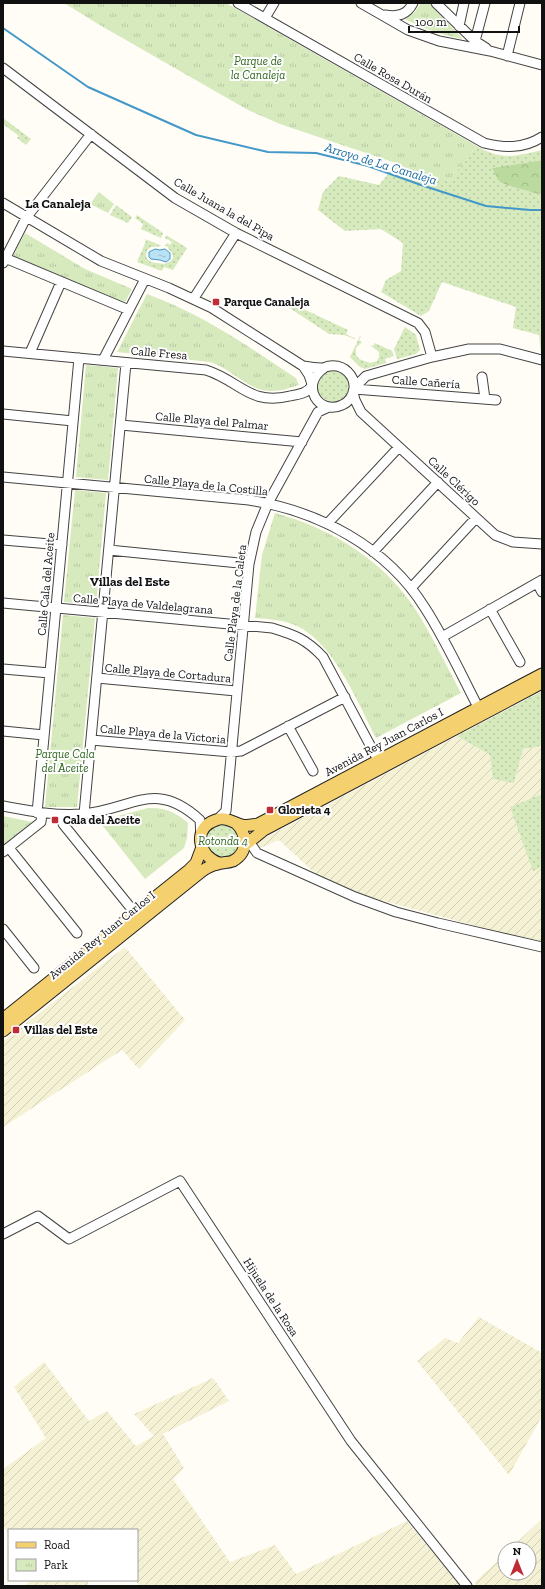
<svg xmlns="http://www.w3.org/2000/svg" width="545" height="1589" viewBox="0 0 545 1589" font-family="'Zilla Slab',serif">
<defs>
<pattern id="farmland-furrows" width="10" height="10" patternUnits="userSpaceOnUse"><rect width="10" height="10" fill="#f5f1d5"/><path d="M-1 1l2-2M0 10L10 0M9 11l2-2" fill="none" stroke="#d1ceb6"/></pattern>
<pattern id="grass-dots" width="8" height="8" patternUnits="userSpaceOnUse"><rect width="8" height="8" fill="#d6eabe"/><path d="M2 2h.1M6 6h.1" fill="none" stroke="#b7c8a2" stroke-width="1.8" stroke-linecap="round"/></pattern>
<pattern id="forest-crowns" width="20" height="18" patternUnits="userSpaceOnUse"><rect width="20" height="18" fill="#bbda9e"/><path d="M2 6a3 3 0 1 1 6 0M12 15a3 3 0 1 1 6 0" fill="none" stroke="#a0ba87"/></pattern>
<pattern id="park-tufts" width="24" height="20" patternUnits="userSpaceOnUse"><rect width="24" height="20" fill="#d6eabe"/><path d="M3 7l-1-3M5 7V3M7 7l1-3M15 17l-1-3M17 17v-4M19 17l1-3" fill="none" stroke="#b7c8a2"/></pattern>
<pattern id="water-ripples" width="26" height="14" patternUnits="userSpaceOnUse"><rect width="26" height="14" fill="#bbe1f5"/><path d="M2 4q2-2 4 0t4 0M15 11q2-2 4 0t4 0" fill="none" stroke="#a0c0d1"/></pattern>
</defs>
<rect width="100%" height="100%" fill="#fffdf5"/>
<!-- farmland -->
<path fill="url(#farmland-furrows)" d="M 457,736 L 490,755 L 514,783 L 523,749 L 542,746 L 542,944 L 358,894 L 317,875 L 279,840 L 255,850 L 259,841 Z
M 125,947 L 185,1020 L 139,1069 L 122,1050 L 3,1127 L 3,1041 Z
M 479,1317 L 542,1353 L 542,1416 L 509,1475 L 417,1361 L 445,1338 L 458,1343 Z
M 44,1362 L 89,1421 L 107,1411 L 136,1446 L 154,1436 L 134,1414 L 213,1378 L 229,1401 L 163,1434 L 184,1468 L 173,1479 L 230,1562 L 275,1545 L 296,1574 L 407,1521 L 461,1586 L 140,1586 L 135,1580 L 137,1580 L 137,1530 L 9,1530 L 9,1534 L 3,1526 L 3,1469 L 46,1438 L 14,1387 Z
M 542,1519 L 542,1586 L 476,1586 L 475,1582 L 505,1554 L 505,1573 L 529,1573 L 529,1549 L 510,1549 Z
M 30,1580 L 88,1580 L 88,1586 L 26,1585 Z"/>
<!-- grass -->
<path fill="url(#grass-dots)" d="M 3,118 L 31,139 L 26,145 L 17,138 L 19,136 L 3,124 Z
M 477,146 C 501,161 517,156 542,150 L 542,160 L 492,168 L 509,186 L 542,195 L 542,353 L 541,353 L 539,335 L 513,328 L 516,307 L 442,282 L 429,311 L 421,316 L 381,292 L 386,280 L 401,271 L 403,243 L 381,229 L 345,231 L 318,210 L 323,192 L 339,176 L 379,185 L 397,163 L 449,181 Z
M 116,205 L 132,217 L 128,223 L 110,215 Z
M 137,215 L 163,233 L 161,238 L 141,229 L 143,224 L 135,218 Z
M 166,235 L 187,248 L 173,270 L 164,267 L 162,271 L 137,262 L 146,241 L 145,239 L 162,246 L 151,247 L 147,250 L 146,257 C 150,265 157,262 164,264 L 171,261 L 173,258 L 172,253 L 168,248 L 167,246 L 165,246 L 167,243 L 170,245 L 172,242 L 165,238 Z
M 280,298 L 348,330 L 346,334 L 356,339 L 355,339 L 344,335 L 329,334 L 279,301 Z
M 405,327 L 416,335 L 420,350 L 416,354 L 397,359 L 394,349 Z
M 360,336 L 361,336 L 359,340 L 362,342 L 356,348 L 356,355 L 359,359 L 370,363 L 377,361 L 379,357 L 379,352 L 370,345 L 373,346 L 375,343 L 392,351 L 394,356 L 385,359 L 386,363 L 365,369 L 360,367 L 350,357 Z
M317 386a16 16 0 1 1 32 0a16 16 0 1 1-32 0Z
M 542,691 L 542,746 L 523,749 L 514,783 L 493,779 L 490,755 L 457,736 Z
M 542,794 L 542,867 L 533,871 L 510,807 Z
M207 841a16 16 0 1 1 32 0a16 16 0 1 1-32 0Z"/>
<!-- forest -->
<path fill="url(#forest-crowns)" d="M 542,160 L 542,195 L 509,186 L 499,181 L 492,168 Z"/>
<!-- park -->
<path fill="url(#park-tufts)" d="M 64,3 L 226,3 L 477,146 L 449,181 L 280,124 L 248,110 L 98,24 Z
M 421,3 L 429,3 L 463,39 C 442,35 424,29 405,19 L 415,12 Z
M 99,192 L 114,204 L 108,213 L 90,204 Z
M 25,233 L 85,269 L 132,289 L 124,304 L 13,256 Z
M 147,294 C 204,315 246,345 296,378 L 299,385 C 290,388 281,391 271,391 C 248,391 231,368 210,362 L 117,352 Z
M 86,365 L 118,368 L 108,480 L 76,477 Z
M 75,490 L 106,493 L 96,605 L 64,602 Z
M 275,513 C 333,529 387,562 419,615 C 434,640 447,667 461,693 L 376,738 C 357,702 335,644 297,626 C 284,620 269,619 255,618 L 262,555 Z
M 63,615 L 95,618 L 77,807 L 45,807 Z
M 148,808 C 164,807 176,812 188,823 L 187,838 L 184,848 L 145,879 L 99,821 Z
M 3,816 L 32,822 L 3,845 Z"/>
<!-- water -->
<path fill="url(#water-ripples)" stroke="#4398ca" d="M 155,249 L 160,250 L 165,249 L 170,253 L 170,259 L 166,262 L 160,260 L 151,259 L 149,257 L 149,252 Z"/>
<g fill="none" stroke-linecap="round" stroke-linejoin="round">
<!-- stream -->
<path stroke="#4398ca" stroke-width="2" d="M 3,28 L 88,87 L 196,135 L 268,152 L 316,153 L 368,166 L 421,185 L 486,206 L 530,210 L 542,210"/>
<!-- minor casing -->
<g stroke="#444" stroke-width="11">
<path id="minor" d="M 238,3 L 484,143 C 504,148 523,149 542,137
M 361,3 L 408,30 L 439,41 L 490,51 L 542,65
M 436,3 L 475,41 L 486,48
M 385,15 C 398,17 407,15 413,3
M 265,18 L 274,3
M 459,26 L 464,3
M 475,41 L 485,3
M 507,56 L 520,3
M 3,68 L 175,198 L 236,233 L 418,323 L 425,332 L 432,357
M 3,203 L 101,261 L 169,288 L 212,308 L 303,366 L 309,375 L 312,384
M 5,258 L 129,310
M 3,263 L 26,218 L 91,134
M 194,298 L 236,233
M 3,351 L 206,370 C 240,381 250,406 290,396 C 299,394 306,394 312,386
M 30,353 L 61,282
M 103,360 L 145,279
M 303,366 C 309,367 315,368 321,368 C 325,368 327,366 330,366 C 344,364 355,376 354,388 C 353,396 349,402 342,405 C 319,416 299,385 324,368
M 482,377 L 485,399
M 354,388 L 366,376 L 432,357 L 469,349 L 500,349 L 542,360
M 354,389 L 496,400
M 353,392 L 355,400 L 361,412 L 495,535 L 513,542 L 542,544
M 3,414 L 73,421
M 121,425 L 302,442
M 3,477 L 249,500 C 319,511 387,547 425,608 C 445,639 461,674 478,707
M 328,523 L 399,447
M 3,540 L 62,545
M 109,550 L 249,564
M 373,552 L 438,482
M 537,583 L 542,592
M 411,588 L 476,518
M 3,603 L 272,628 C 295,635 306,639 323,657 L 378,760
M 490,609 L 520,662
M 442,637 L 542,580
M 3,669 L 50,673
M 97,678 L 236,691
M 288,726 L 313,771
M 3,731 L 44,735
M 91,740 L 231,752 L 241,751 L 345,697
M 3,806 C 30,811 55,816 82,814 C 132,810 154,778 200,820 L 201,836
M 37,813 L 79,358
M 84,814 L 126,363
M 63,815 L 63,824 L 135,913
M 217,820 L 226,811 L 249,564 L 256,532 L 268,503 L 318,412 L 329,407
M 246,837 L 257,853 L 355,897 L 396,912 L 438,923 L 542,947
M 9,848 L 77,933
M 3,852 L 41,822 L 42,813
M 3,929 L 34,968
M 3,1234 L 38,1216 L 69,1239 L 180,1181 L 351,1441 L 467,1586"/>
</g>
<!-- major casing -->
<g stroke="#222" stroke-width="13">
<path id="major" d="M 244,846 L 264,830 L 542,683
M 219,863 C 198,856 192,828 216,820 C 226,816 233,823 242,825 C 247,826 253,825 258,824 L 542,674
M 3,1019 L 189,870 L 196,863 L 202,847
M 3,1031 L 201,872 C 206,868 211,865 218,864 C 223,862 228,863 233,861 C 249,852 247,834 236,823"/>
</g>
<!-- minor -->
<use href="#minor" stroke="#fff" stroke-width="9"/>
<!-- major -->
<use href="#major" stroke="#f5d06f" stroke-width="11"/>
</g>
<!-- markers -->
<g fill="#bf2b36" stroke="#fff" stroke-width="1.5">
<rect x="212" y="298" width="8" height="8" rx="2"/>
<rect x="266" y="806" width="8" height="8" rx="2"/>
<rect x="51" y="816" width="8" height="8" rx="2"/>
<rect x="12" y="1026" width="8" height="8" rx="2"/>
</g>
<g text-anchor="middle" stroke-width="4" stroke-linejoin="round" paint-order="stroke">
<!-- park labels -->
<g font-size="12" font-style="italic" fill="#326821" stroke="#fff">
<text x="258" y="65">Parque de<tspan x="258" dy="14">la Canaleja</tspan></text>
<text x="65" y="758">Parque Cala<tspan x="65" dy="14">del Aceite</tspan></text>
<text x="223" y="845">Rotonda 4</text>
</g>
<!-- street labels -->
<g font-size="12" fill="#111" stroke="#fff">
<text transform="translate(393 78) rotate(30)" y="4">Calle Rosa Durán</text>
<text transform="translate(224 209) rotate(30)" y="4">Calle Juana la del Pipa</text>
<text transform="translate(159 353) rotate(5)" y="4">Calle Fresa</text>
<text transform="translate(426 382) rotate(4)" y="4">Calle Cañería</text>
<text transform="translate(212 421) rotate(5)" y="4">Calle Playa del Palmar</text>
<text transform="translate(454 481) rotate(43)" y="4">Calle Clérigo</text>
<text transform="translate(206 485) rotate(6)" y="4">Calle Playa de la Costilla</text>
<text transform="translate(46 584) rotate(-85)" y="4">Calle Cala del Aceite</text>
<text transform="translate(235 603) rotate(-83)" y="4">Calle Playa de la Caleta</text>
<text transform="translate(143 604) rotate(5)" y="4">Calle Playa de Valdelagrana</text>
<text transform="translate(168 673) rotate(5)" y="4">Calle Playa de Cortadura</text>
<text transform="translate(163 734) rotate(5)" y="4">Calle Playa de la Victoria</text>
<text transform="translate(384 742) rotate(-28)" y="4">Avenida Rey Juan Carlos I</text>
<text transform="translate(102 935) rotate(-39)" y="4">Avenida Rey Juan Carlos I</text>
<text transform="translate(271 1297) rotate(57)" y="4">Hijuela de la Rosa</text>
</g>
<!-- poi labels -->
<g font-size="12" font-weight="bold" fill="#111" stroke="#fff" text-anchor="start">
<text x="224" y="306">Parque Canaleja</text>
<text x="278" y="814">Glorieta 4</text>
<text x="63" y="824">Cala del Aceite</text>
<text x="24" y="1034">Villas del Este</text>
</g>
<!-- water labels -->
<g font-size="13" font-style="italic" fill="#1b6ba1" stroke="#fff">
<text transform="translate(381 163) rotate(17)" y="5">Arroyo de La Canaleja</text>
</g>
<!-- neighbourhood labels -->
<g font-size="13" font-weight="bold" fill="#111" stroke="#fff">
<text x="58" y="208">La Canaleja</text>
<text x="130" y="586">Villas del Este</text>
</g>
</g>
<!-- border -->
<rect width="545" height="1589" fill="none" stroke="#111111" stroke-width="8"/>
<!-- legend -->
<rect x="8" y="1529" width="130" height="52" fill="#ffffff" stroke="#a0a0a0"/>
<rect x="16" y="1542" width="20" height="6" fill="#f5d06f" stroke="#a0a0a0"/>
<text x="44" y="1549" font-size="12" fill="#111111">Road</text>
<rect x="16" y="1559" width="20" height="12" fill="url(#park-tufts)" stroke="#a0a0a0"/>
<text x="44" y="1569" font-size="12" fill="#111111">Park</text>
<!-- north arrow -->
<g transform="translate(517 1561)"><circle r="19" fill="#ffffff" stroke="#a0a0a0"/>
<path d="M0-3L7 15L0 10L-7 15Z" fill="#bf2b36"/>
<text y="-6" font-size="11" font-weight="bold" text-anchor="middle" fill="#111111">N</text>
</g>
<!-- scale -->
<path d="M409 26v6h110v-6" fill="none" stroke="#111111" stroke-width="2"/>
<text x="415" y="26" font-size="12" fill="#111111" stroke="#ffffff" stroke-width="3" paint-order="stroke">100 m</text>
</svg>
